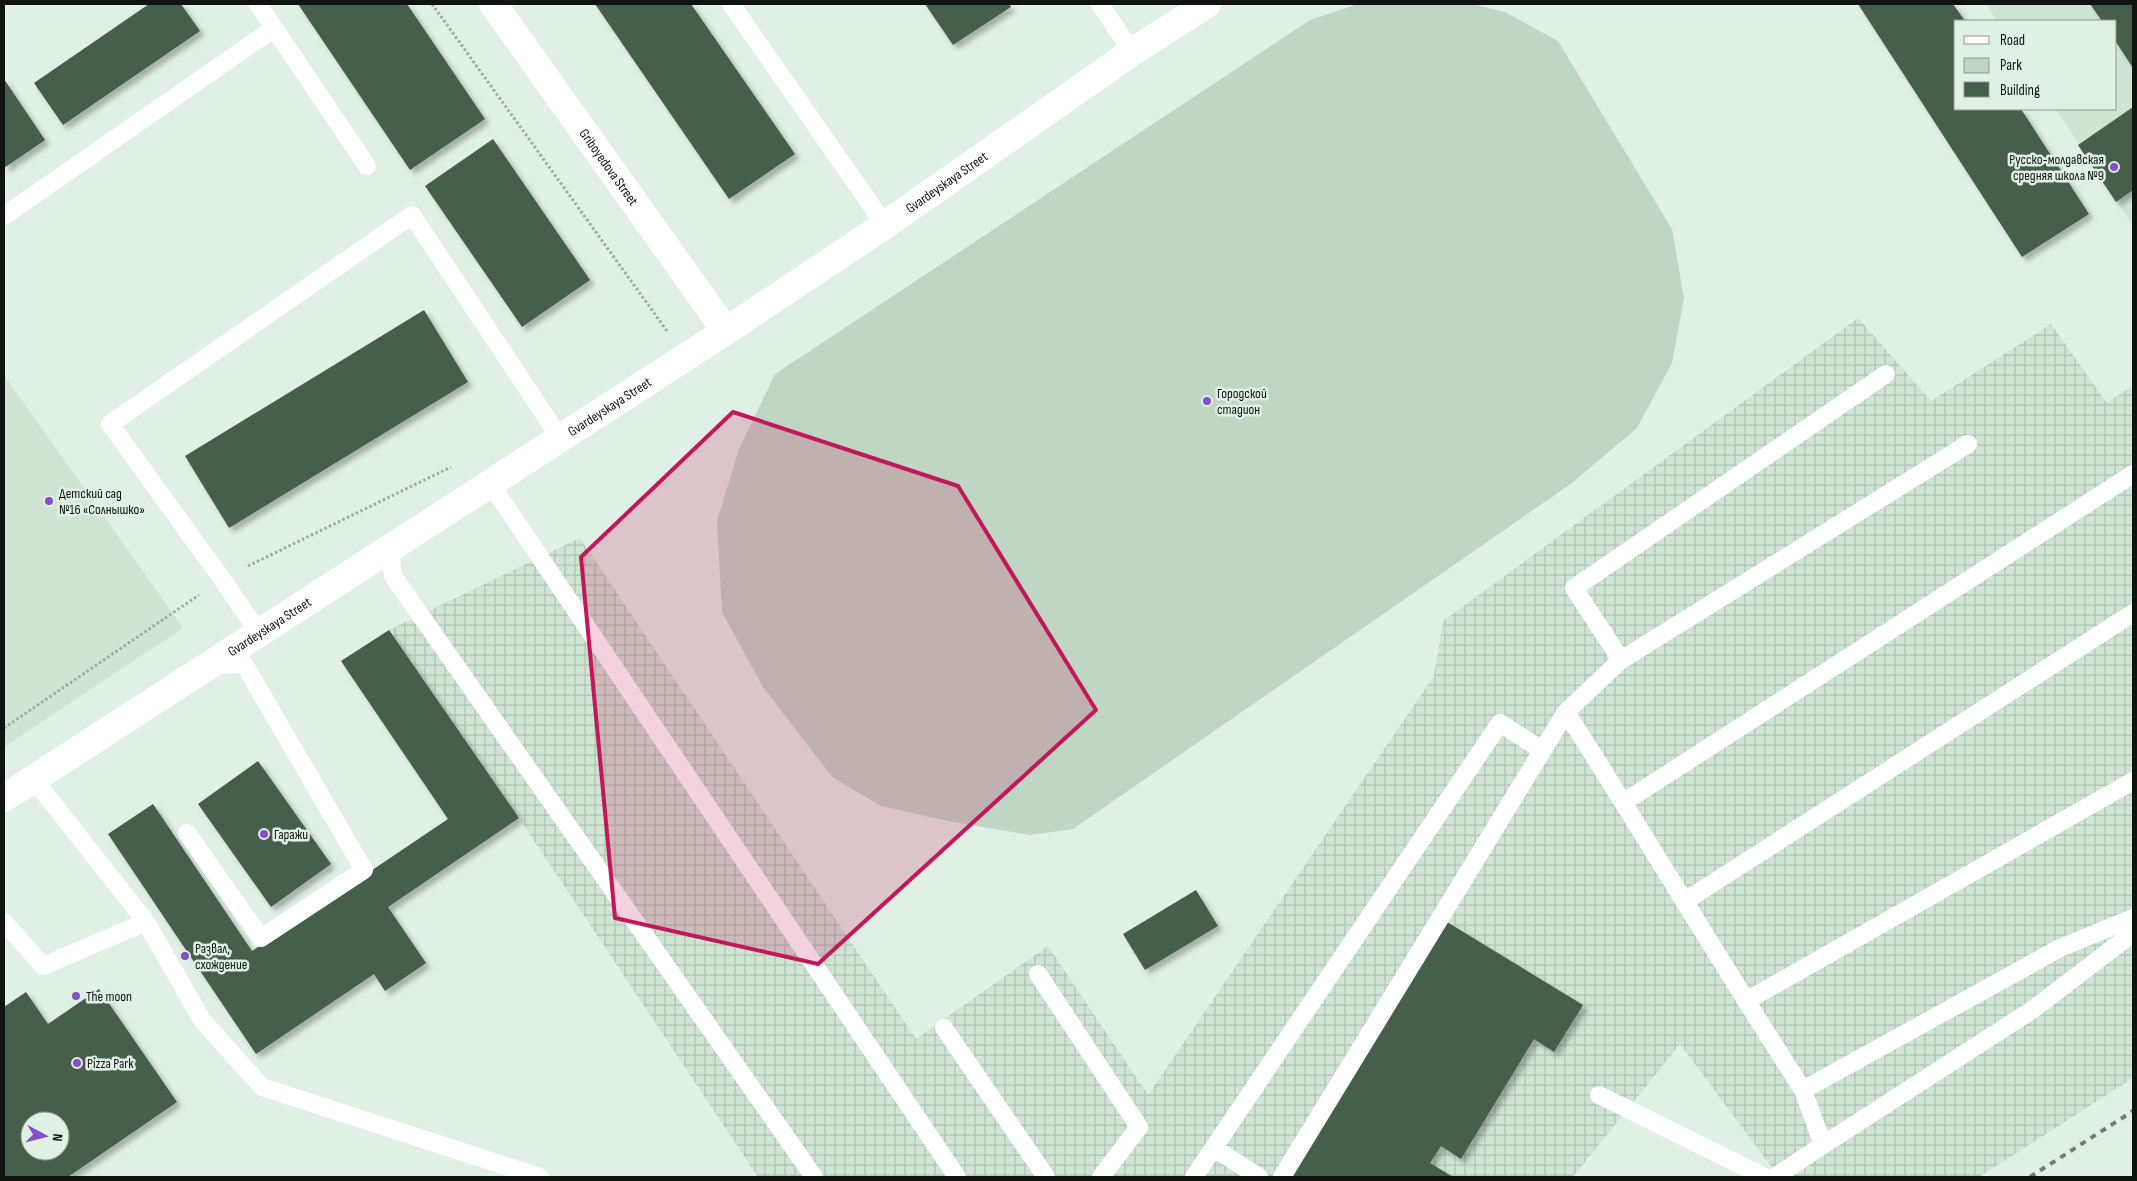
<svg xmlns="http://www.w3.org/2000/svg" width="2137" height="1181" viewBox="0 0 2137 1181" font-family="'Sofia Sans Condensed',sans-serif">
<defs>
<pattern id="industrial-grid" width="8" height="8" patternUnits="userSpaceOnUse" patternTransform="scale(1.25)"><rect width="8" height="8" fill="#cfe4d3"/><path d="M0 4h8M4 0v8" fill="none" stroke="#b1c3b4"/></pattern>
<filter id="shadow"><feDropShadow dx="4.5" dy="4.5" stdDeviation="2.5" flood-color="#0004"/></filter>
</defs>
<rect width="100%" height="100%" fill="#e1f0e4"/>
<!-- built -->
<path fill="#cfe4d3" d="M 1986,4 L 2133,4 L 2133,226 L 2056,109 L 2116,109 L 2116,21 L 1997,21 Z
M 4,375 L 183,628 L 4,747 Z"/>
<!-- industrial -->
<path fill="url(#industrial-grid)" d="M 1858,318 L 1931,401 L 2051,324 L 2107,403 L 2133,385 L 2133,1078 L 1979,1177 L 1779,1177 L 1680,1044 L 1573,1177 L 758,1177 L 519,818 L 389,630 L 580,538 L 916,1039 L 1048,946 L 1148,1095 L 1434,676 L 1443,621 Z"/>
<!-- green -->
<path fill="#c0d6c5" d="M 1358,4 L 1472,4 L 1505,12 L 1558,41 L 1672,229 L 1684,298 L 1672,363 L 1637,428 L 1572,483 L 1073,829 L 1030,835 L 948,821 L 881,806 L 832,777 L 763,687 L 722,612 L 717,521 L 739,449 L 775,374 L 1310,20 Z"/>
<!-- building -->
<path fill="#445e4b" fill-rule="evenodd" filter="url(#shadow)" d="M 149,4 L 181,4 L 200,31 L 63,125 L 34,83 Z
M 298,4 L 407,4 L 485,119 L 410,170 Z
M 595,4 L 691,4 L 795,154 L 729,199 Z
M 925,4 L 1009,4 L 1011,7 L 953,45 Z
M 1858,4 L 1953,4 L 1965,21 L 1956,21 L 1956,109 L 2021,109 L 2089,214 L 2022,257 Z
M 2090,4 L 2133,4 L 2133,68 L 2116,42 L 2116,21 L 2102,21 Z
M 4,79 L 45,140 L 4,168 Z
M 2133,107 L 2133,190 L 2116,202 L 2078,145 Z
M 493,139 L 590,280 L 522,327 L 425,186 Z
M 424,310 L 468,382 L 229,528 L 185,456 Z
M 389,630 L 519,818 L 388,907 L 426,963 L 385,991 L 374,974 L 256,1054 L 108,834 L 153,804 L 252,951 L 448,819 L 341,661 Z
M 258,761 L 331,864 L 271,907 L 198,804 Z
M 1196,890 L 1218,926 L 1145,970 L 1123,934 Z
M 1447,922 L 1583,1005 L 1554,1052 L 1534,1039 L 1461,1159 L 1441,1146 L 1430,1163 L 1453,1177 L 1291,1177 Z
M 99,989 L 177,1102 L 68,1177 L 4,1177 L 4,1007 L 26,992 L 48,1024 ZM 30,1121 L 60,1121 L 60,1151 L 30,1151 Z"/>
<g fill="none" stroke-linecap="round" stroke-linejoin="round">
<!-- path -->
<path stroke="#a0aca3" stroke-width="3" stroke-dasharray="2.5 2.5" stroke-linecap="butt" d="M 432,4 L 667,331
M 248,566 L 451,467
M 4,728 L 199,595"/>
<!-- service -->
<path stroke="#fff" stroke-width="18" d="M 258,4 L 367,166
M 731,4 L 885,225
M 1100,4 L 1132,52
M 4,216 L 273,29
M 490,483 L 957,1177
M 390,548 L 393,576 L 814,1177
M 259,633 L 222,579 L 110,424 L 412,215 L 560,438
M 1621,660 L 1574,588 L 1886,374
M 30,781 L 43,791 L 146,922 L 202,1020 L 262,1087 L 540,1177
M 1624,802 L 2133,474
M 187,833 L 261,938 L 364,870 L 244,664 L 212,665
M 1685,901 L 2133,613
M 4,922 L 43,966 L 146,922
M 1038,974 L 1139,1127 L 1101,1177
M 1746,1001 L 2133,781
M 944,1028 L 1046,1177
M 1803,1090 C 1722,965 1646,837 1566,712 L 1621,660 L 1968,444
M 1599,1095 L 1765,1177
M 1823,1145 L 2032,1010 L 2133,933
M 1214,1148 L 1259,1177
M 1194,1177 L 1500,723 L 1542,750
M 1282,1177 L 1566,712
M 1775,1177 L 1823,1145 L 1803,1090 L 2060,948 L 2133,918"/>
<!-- minor -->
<path stroke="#fff" stroke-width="28" id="s1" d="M 493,4 L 726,331"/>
<!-- tertiary -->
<path stroke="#fff" stroke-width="28" id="s2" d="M 4,798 L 726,331 L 885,225 L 1132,52 L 1207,4"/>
<!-- rail -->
<path stroke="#737d75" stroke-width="4" stroke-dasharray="6 6" stroke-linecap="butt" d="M 2030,1177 L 2133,1111"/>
</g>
<!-- marked area -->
<path fill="#c2185b" fill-opacity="0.2" stroke="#c2185b" stroke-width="4" stroke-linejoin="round" d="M 733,412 L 958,486 L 1096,710 L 818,964 L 615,918 L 581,557 Z"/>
<!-- markers -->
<g fill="#854fc6" stroke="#e1f0e4" stroke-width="2">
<circle cx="2114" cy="167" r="5"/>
<circle cx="1207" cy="401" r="5"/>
<circle cx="49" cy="501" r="5"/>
<circle cx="264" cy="834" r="5"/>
<circle cx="185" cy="956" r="5"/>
<circle cx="76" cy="996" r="5"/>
<circle cx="77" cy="1063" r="5"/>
</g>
<g text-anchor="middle" stroke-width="5" stroke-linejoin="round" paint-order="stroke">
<!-- poi labels -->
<g font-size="14" fill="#0f1410" stroke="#e1f0e4" text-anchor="start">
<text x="2104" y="164" text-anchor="end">Русско-молдавская<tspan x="2104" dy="16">средняя школа №9</tspan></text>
<text x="1217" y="398">Городской<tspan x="1217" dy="16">стадион</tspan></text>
<text x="59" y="498">Детский сад<tspan x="59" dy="16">№16 «Солнышко»</tspan></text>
<text x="274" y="839">Гаражи</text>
<text x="195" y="953">Развал,<tspan x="195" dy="16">схождение</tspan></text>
<text x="86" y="1001">The moon</text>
<text x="87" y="1068">Pizza Park</text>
</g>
<!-- street labels -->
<g font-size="14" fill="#0f1410" stroke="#e1f0e4">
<text dy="5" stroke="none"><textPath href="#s1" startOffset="200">Griboyedova Street</textPath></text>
<text dy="5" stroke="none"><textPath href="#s2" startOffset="1126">Gvardeyskaya Street</textPath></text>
<text dy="5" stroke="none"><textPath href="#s2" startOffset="721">Gvardeyskaya Street</textPath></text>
<text dy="5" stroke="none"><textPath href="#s2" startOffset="316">Gvardeyskaya Street</textPath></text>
</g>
</g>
<!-- border -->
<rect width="2137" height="1181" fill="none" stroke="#0f1410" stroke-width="10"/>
<!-- legend -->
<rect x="1954" y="20" width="162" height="90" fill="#e1f0e4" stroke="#8d988f"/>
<rect x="1964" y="36" width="25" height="8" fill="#ffffff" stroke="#8d988f"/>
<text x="2000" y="45" font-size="15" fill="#0f1410">Road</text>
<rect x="1964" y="58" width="25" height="15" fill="#c0d6c5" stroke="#8d988f"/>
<text x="2000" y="70" font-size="15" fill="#0f1410">Park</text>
<rect x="1964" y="82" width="25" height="15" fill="#445e4b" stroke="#8d988f"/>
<text x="2000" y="95" font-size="15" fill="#0f1410">Building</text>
<!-- north arrow -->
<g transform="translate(45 1136) rotate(97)"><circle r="24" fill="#e1f0e4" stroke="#8d988f"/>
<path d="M0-4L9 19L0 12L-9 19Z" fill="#854fc6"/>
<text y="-8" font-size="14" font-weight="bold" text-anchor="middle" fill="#0f1410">N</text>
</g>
</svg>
